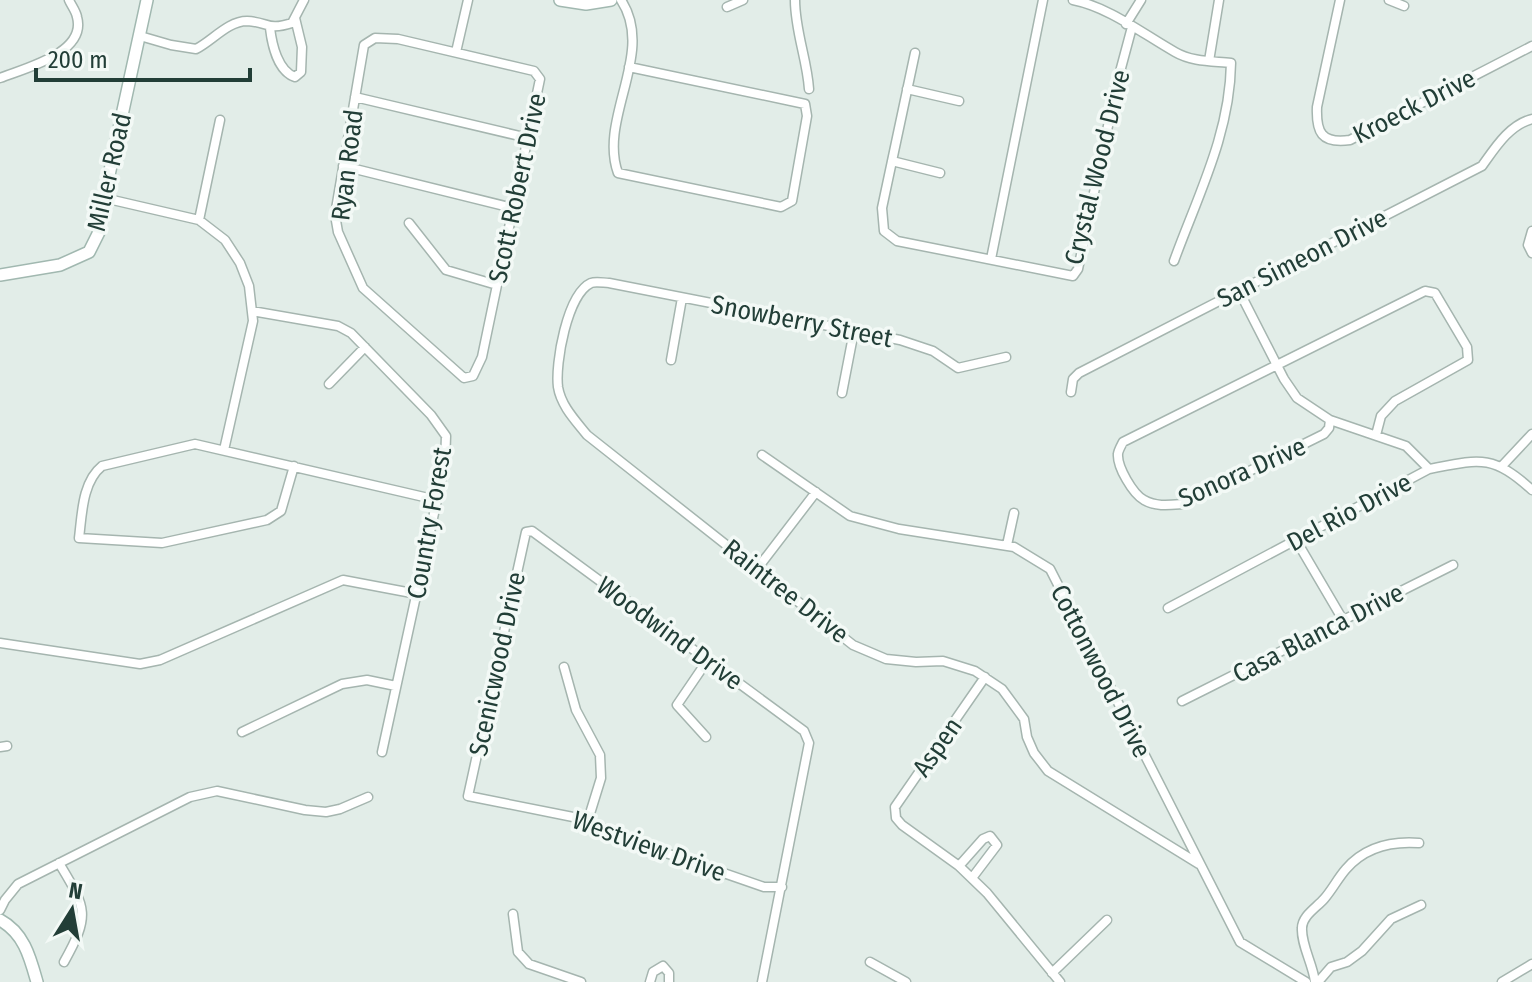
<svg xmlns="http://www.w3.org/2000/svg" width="1532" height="982" viewBox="0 0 1532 982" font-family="'Fira Sans Condensed',sans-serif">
<rect width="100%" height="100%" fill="#e2ede8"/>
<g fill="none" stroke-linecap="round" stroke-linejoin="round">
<!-- street casing -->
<g stroke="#a5b5af" stroke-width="11">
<path id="street" d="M 621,0 C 656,53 598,118 618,173 L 781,207 L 792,201 L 807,116 L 805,104 L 629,67
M 795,0 C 795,31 807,59 809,89
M 1073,0 C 1109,7 1143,34 1175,52 C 1192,62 1213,61 1231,63 C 1230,134 1198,195 1174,261
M 1340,0 L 1317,107 C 1316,132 1321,144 1350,140 L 1532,46
M 1389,0 L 1404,6
M 727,7 L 743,0
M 1126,24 L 1141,0
M 270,28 C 272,45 278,71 295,77 L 301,72 L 302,47 L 295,18
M 140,36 L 171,45 L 196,49 C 212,41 228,21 247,21 C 269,22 267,31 292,23 L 304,0
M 375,38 L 398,39 L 534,71 L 540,79 L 482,357 L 473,376 L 464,378 L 363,288 L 338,232 L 335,215 L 364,45 Z
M 456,52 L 468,0
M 915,53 L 882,208 L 884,231 L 897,241 L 1073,276 L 1078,269 L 1117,83 L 1132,27
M 1209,61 L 1219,0
M 0,78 C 25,68 87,53 77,17 C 76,11 71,5 69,0
M 907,89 L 959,101
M 355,97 L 528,138
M 892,161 L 940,173
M 343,166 L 513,208
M 104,198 L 199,220 L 225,240 L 240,263 L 249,286 L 253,321 L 224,450
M 199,220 L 220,120
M 409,223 L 446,270 L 497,285
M 1532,231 L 1528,245 L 1532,253
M 991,259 L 1043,0
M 1239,291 L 1284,379 L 1297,398 L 1330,420 L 1406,446 L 1429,469
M 252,311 L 338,326 L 351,333 L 431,415 L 446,436 L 445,463 L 382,752
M 1006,357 L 958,368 L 933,351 L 900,340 L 609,283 C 604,283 596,281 591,283 C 567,294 555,364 558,387 C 561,406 576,421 587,435 L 853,645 L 886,659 L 916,662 L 943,661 L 975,671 L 1002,689 L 1024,719 L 1027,737 L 1034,753 L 1048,771 L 1199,864
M 671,360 L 682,298
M 329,384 L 365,347
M 1071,392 L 1073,379 L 1079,373 L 1482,166 C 1495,148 1509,125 1532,119
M 842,393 L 854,331
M 1330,420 L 1329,428 L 1324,434 L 1183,504 C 1170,505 1156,507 1144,500 C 1133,494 1117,467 1118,454 C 1118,451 1122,444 1123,442 L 1425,291 L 1435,293 L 1467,347 L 1468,360 L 1395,401 L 1381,416 L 1376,435
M 762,455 L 850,516 L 899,529 L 1014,547 L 1050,569 L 1240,942 L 1306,982
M 294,466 L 281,511 L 267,520 L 162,543 L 79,538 C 82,515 82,482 102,466 L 195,444 L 437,500
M 1502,466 L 1532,434
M 1296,540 L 1343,620
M 1007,545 L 1014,513
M 757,569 L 816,492
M 1168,608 L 1429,469 C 1480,459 1492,454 1532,490
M 0,643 L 140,664 L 160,660 L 343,580 L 417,594
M 564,667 L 576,710 L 600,755 L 601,778 L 588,820
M 985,677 L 895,807 L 896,818 L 902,825 L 959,866 L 987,893 L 1060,982
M 1182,701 L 1453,565
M 242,732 L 342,684 L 367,680 L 396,686
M 706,737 L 677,705 L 707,661
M 0,747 L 7,746
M 59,863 C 86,908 91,914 64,962
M 959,866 L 983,839 L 990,836 L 997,845 L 972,878
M 0,910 L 5,900 L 18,884 L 190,797 L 217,791 L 305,810 L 326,812 L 340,809 L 368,797
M 513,914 L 518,952 L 529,964 L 581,982
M 870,962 L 906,982
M 1052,973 L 1107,920
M 650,982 L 653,972 L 663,966 L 669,973 L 669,982
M 762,982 L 809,743 L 804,731 L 532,531 L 526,532 L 468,796 L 588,820 L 617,836 L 764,887 L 782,887
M 1315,982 C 1313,964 1301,945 1302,928 C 1302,916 1316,908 1324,899 C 1332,890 1338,878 1346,869 C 1365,847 1392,841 1419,843
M 1318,982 L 1331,967 L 1347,962 L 1362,951 L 1391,919 L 1421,905
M 1502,982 L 1532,964"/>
</g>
<!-- secondary casing -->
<g stroke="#a1b8b0" stroke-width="14">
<path id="secondary" d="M 560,0 L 586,4 L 611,0
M 0,275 L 60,265 L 89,252 L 99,232 L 104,198 L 147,0
M 0,920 C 24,933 30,957 37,982"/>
</g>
<!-- street -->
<use href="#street" stroke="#fff" stroke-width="8"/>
<!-- secondary -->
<use href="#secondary" stroke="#fff" stroke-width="11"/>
</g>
<g text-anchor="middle" stroke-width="7" stroke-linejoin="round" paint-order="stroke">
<!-- street labels -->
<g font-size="26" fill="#223e37" stroke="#f3f9f6">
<text transform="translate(1414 106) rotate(-27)" y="9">Kroeck Drive</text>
<text transform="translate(347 165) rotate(-83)" y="9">Ryan Road</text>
<text transform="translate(1097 167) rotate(-76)" y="9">Crystal Wood Drive</text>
<text transform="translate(109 172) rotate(-77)" y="9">Miller Road</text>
<text transform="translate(517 188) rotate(-78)" y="9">Scott Robert Drive</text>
<text transform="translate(1302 258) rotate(-27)" y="9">San Simeon Drive</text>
<text transform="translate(802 321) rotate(11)" y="9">Snowberry Street</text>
<text transform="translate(1242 472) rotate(-24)" y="9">Sonora Drive</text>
<text transform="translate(1349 512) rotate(-28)" y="9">Del Rio Drive</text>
<text transform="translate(429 523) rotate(-80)" y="9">Country Forest</text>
<text transform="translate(786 591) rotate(38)" y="9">Raintree Drive</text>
<text transform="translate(670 633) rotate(36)" y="9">Woodwind Drive</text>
<text transform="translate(1318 633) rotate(-27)" y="9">Casa Blanca Drive</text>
<text transform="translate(497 664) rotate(-78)" y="9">Scenicwood Drive</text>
<text transform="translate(1101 671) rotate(63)" y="9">Cottonwood Drive</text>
<text transform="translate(937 747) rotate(-55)" y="9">Aspen</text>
<text transform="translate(649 846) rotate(20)" y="9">Westview Drive</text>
</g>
</g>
<!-- north arrow -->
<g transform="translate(72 910) rotate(11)" stroke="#f3f9f6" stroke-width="6" paint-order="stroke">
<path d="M0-6L14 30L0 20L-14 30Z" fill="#223e37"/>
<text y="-12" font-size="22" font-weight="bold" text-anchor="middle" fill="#223e37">N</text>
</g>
<!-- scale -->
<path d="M36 68v12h214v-12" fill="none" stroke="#223e37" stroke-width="4"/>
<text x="48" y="68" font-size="24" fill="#223e37" stroke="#f3f9f6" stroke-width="6" paint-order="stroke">200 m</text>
</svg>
